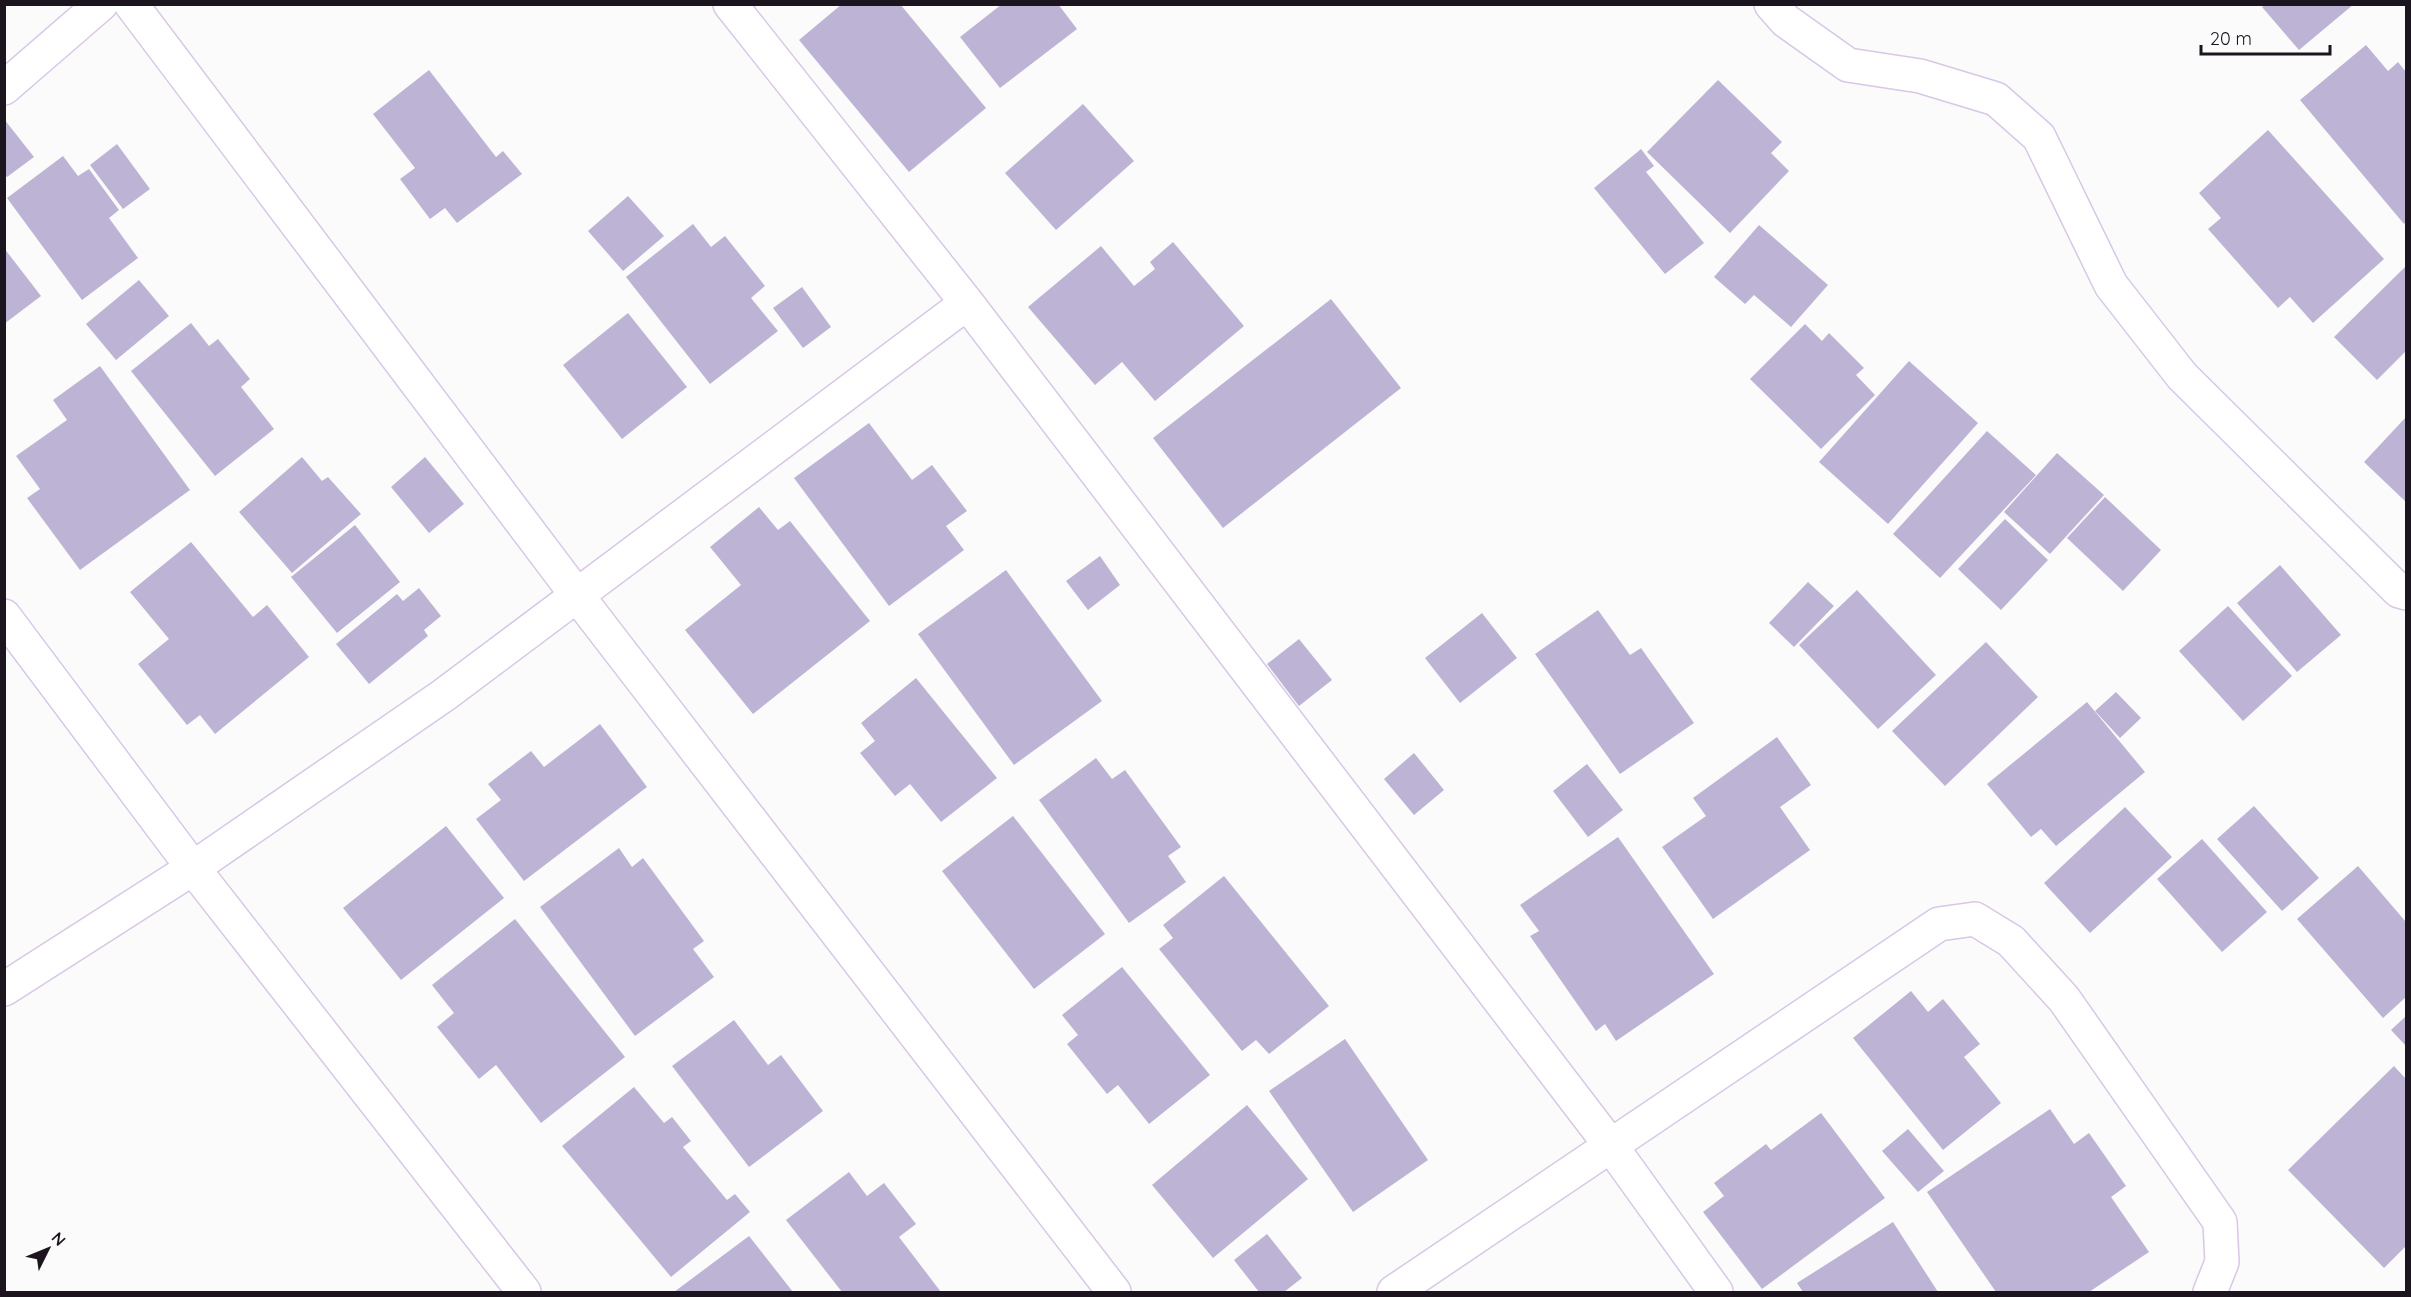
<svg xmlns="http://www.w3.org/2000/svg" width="2411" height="1297" viewBox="0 0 2411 1297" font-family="Quicksand,sans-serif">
<rect width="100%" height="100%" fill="#fbfbfb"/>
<!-- building -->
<path fill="#bdb4d5" d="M 842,4 L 900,4 L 986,108 L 909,172 L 799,40 Z
M 1002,4 L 1058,4 L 1077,29 L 1000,88 L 960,37 Z
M 2266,4 L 2354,4 L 2299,50 L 2262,7 Z
M 2366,45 L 2388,71 L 2398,62 L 2406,72 L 2406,221 L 2404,224 L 2300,100 Z
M 429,70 L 496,157 L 503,151 L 522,174 L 457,223 L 445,208 L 430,219 L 400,179 L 415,168 L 373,114 Z
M 1718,80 L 1782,142 L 1771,153 L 1789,171 L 1730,233 L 1647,152 Z
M 1083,104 L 1134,161 L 1056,230 L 1005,173 Z
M 4,119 L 34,157 L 7,177 L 4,174 Z
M 2268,130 L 2384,259 L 2313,323 L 2290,297 L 2278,308 L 2208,229 L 2221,218 L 2199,193 Z
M 117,144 L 150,189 L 123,209 L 90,165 Z
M 1641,149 L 1654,166 L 1646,172 L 1704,243 L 1665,274 L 1594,188 Z
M 63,156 L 78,176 L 89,169 L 119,210 L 109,218 L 138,258 L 82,300 L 7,198 Z
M 628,196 L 664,236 L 623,271 L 588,231 Z
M 693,224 L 711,247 L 725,236 L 765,286 L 751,298 L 778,331 L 710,384 L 626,277 Z
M 1759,225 L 1828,285 L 1791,327 L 1754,295 L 1745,304 L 1714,277 Z
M 1173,242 L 1244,326 L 1155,401 L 1122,362 L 1095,385 L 1028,307 L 1101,246 L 1134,286 L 1155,269 L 1150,262 Z
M 4,248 L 41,296 L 4,324 Z
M 2406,266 L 2406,351 L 2377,380 L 2334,337 Z
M 139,280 L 169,316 L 116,360 L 86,324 Z
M 802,287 L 831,327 L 803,348 L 773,308 Z
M 1331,299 L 1401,388 L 1223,528 L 1153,438 Z
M 628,313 L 687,387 L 622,439 L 563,365 Z
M 191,323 L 209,346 L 218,339 L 250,379 L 241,387 L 274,429 L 215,476 L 131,371 Z
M 1805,324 L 1822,341 L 1829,333 L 1864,368 L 1856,375 L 1875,395 L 1821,449 L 1750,379 Z
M 1909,361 L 1978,423 L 1888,524 L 1819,462 Z
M 100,366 L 190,490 L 80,570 L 27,498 L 40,489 L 16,456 L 67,420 L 53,400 Z
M 2406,417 L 2406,502 L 2364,462 Z
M 869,423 L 912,480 L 932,465 L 967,511 L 946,526 L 964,550 L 889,606 L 794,478 Z
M 1987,431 L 2036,475 L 1940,578 L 1893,534 Z
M 2057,453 L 2104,495 L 2050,554 L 2004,512 Z
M 302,457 L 322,481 L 328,477 L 361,514 L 292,573 L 239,512 Z
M 425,457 L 464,504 L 429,533 L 391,487 Z
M 2105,497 L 2161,550 L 2123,591 L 2067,538 Z
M 759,507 L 778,530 L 790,521 L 870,621 L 753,714 L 685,630 L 741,585 L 710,547 Z
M 2005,519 L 2048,560 L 2001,610 L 1958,569 Z
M 355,525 L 400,582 L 337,633 L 291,577 Z
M 191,542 L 253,617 L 267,605 L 309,657 L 215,734 L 200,715 L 187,725 L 138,664 L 169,639 L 130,592 Z
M 1100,556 L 1120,585 L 1088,610 L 1066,581 Z
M 2280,565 L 2341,635 L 2297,672 L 2237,603 Z
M 1006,570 L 1102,701 L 1014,765 L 918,634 Z
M 1808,582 L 1834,606 L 1794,647 L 1769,623 Z
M 419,588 L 441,616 L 424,630 L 428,636 L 369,684 L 336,644 L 397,594 L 403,601 Z
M 1857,590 L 1936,675 L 1878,729 L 1799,645 Z
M 2228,606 L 2292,676 L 2243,721 L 2179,651 Z
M 1598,610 L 1630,655 L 1641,648 L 1694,723 L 1620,774 L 1535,654 Z
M 1482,613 L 1517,658 L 1460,703 L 1425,658 Z
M 1299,639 L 1332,680 L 1299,706 L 1267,664 Z
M 1986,642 L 2038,697 L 1945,786 L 1892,731 Z
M 916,678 L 997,778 L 941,822 L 910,784 L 895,796 L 860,753 L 875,741 L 861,723 Z
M 2116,692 L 2141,718 L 2120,738 L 2095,711 Z
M 2087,702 L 2145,772 L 2056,846 L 2041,829 L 2031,837 L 1987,784 Z
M 600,724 L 647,787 L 524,881 L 476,819 L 501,800 L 488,784 L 531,751 L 544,767 Z
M 1777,737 L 1811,785 L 1780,807 L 1810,850 L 1713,919 L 1662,847 L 1706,816 L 1693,798 Z
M 1414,753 L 1444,790 L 1414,815 L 1384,779 Z
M 1096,758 L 1112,779 L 1125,770 L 1181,847 L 1168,856 L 1186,882 L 1129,923 L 1039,800 Z
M 1587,764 L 1623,810 L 1588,837 L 1553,791 Z
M 2254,806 L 2319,878 L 2282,911 L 2217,839 Z
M 2125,807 L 2172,857 L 2090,933 L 2044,883 Z
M 1013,816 L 1105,934 L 1034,989 L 942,871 Z
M 446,826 L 504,898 L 401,980 L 343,908 Z
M 1618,837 L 1714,974 L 1616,1041 L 1605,1024 L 1596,1031 L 1530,936 L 1539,931 L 1520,905 Z
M 2202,839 L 2267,912 L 2222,952 L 2157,879 Z
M 619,848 L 632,867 L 643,858 L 704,941 L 693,949 L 714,977 L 635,1036 L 540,907 Z
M 2358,866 L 2406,922 L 2406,997 L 2383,1018 L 2297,919 Z
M 1224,876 L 1329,1006 L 1269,1054 L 1256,1040 L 1242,1051 L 1159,949 L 1173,938 L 1163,925 Z
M 515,919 L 625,1057 L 541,1123 L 496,1065 L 479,1079 L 437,1027 L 454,1013 L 432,985 Z
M 1122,967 L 1210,1075 L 1149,1124 L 1118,1085 L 1107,1094 L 1067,1044 L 1078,1035 L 1062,1015 Z
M 1911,991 L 1928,1012 L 1943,999 L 1980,1044 L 1964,1057 L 2001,1103 L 1943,1150 L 1853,1038 Z
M 2406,1016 L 2406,1046 L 2391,1030 Z
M 734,1020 L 768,1065 L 781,1055 L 823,1111 L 749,1167 L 672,1066 Z
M 1345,1039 L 1428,1160 L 1353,1212 L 1269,1091 Z
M 2394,1066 L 2406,1079 L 2406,1246 L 2384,1268 L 2288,1170 Z
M 634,1087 L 664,1123 L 672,1117 L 691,1141 L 683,1147 L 727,1200 L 735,1194 L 750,1212 L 671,1277 L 562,1146 Z
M 1247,1105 L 1308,1179 L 1213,1258 L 1152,1185 Z
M 2050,1109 L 2074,1144 L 2089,1133 L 2126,1186 L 2111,1197 L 2149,1252 L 2089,1292 L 1996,1292 L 1927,1192 Z
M 1821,1113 L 1885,1198 L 1762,1289 L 1703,1212 L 1724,1196 L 1714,1183 L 1766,1144 L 1771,1150 Z
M 1908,1129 L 1944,1171 L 1918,1192 L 1882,1151 Z
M 849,1172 L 867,1196 L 884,1183 L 916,1224 L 899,1237 L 941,1292 L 842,1292 L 786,1220 Z
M 1893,1222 L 1938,1292 L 1803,1292 L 1797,1283 Z
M 1267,1234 L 1302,1278 L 1284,1292 L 1259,1292 L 1234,1260 Z
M 749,1236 L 793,1292 L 674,1292 Z"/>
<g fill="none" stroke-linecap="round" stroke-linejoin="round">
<!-- minor casing -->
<g stroke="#d9c7e6" stroke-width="36">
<path id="minor" d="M 131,4 L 576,594 L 1114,1292
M 730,4 L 967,303 L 1611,1146 L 1716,1292
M 1771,4 L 1786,21 L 1848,65 L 1920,76 L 1996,99 L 2039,137 L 2111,285 L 2182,376 L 2399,591 L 2406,593
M 4,88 L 101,4
M 4,616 L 193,868 L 524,1292
M 4,989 L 193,868 L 444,695 L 967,303
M 1394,1292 L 1939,924 L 1975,919 L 2011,941 L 2064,999 L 2220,1222 L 2222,1262 L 2210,1292"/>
</g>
<!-- minor -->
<use href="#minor" stroke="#fff" stroke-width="33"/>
</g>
<!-- border -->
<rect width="2411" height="1297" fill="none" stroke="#1c1520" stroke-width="12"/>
<!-- north arrow -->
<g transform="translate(48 1249) rotate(47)" stroke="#fbfbfb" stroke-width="4.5" paint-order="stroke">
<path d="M0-4.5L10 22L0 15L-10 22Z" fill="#1c1520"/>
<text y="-9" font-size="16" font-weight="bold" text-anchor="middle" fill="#1c1520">N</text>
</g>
<!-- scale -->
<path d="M2201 45v9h129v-9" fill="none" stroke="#1c1520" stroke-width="3"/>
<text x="2210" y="45" font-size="18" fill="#1c1520" stroke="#fbfbfb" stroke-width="4.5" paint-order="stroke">20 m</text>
</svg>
